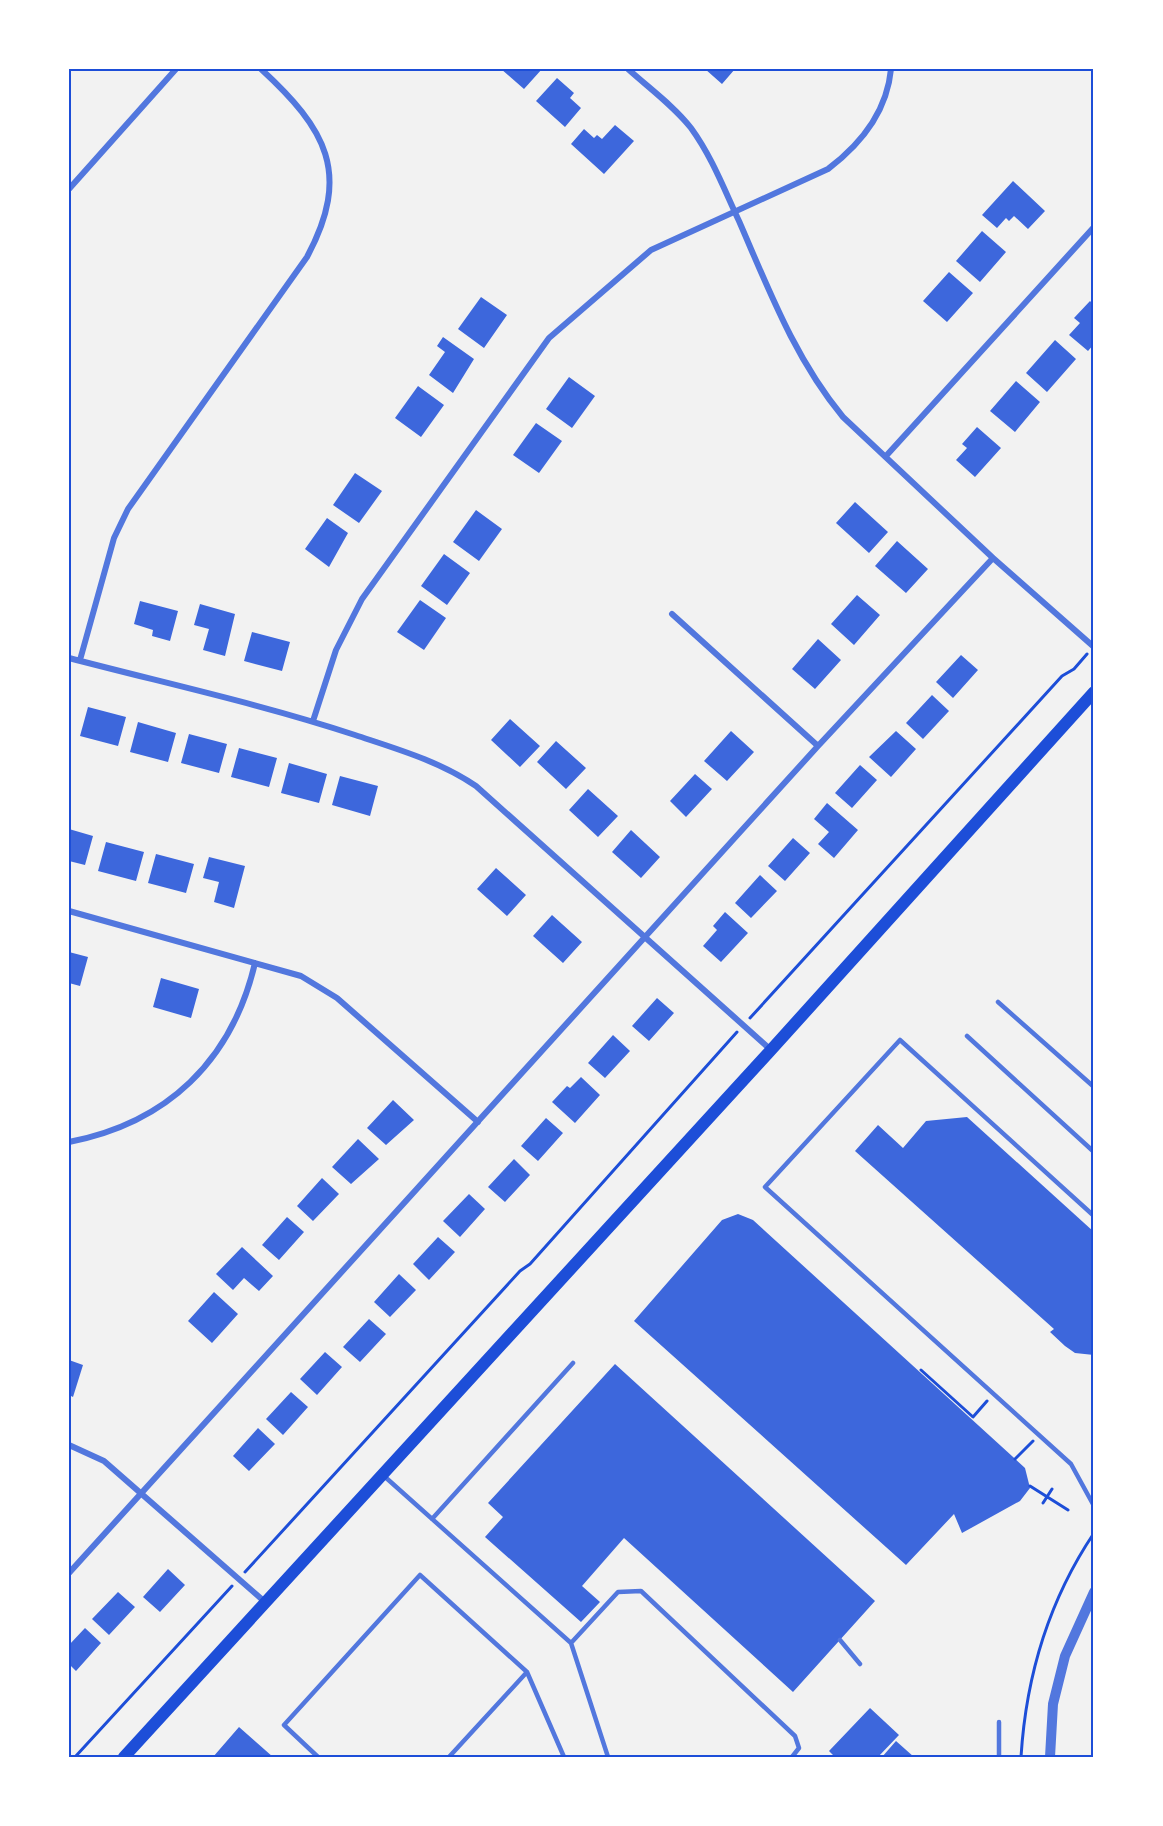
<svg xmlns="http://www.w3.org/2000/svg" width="1163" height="1826" viewBox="0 0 1163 1826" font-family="Arial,sans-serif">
<rect width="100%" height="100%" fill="#f2f2f2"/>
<!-- building -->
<path fill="#3d67dc" d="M 501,69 L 542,69 L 524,89 Z
M 705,69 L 735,69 L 722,84 Z
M 557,78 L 574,93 L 570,98 L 581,108 L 565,127 L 536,101 Z
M 615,125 L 634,141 L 604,174 L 571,144 L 584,129 L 594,138 L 597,135 L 602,139 Z
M 1013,181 L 1045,211 L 1028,229 L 1014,216 L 1009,221 L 1006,218 L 997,228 L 982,215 Z
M 982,231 L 1006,252 L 980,282 L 956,261 Z
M 949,272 L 973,293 L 947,322 L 923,301 Z
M 481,297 L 507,315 L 484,348 L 458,329 Z
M 1090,301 L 1094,305 L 1094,344 L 1088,351 L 1069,335 L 1080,323 L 1074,318 Z
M 443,337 L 474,359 L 453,393 L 429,375 L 445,352 L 437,346 Z
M 1055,340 L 1076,359 L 1047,392 L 1026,373 Z
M 569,377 L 595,396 L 572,428 L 546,409 Z
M 1016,381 L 1040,402 L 1015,432 L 990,411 Z
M 418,386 L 444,405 L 421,437 L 395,418 Z
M 536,423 L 562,441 L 539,473 L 513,455 Z
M 977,427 L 1001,448 L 975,477 L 956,460 L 967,448 L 962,444 Z
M 355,473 L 382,491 L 359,523 L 333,505 Z
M 855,502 L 888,532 L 869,553 L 836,523 Z
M 476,510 L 502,529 L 479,561 L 453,542 Z
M 327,518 L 348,533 L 329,567 L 305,549 Z
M 897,541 L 928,569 L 906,593 L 875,566 Z
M 444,554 L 470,573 L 447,605 L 421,586 Z
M 857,595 L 880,615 L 854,645 L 831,624 Z
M 420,600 L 446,618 L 424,650 L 397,632 Z
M 140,601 L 178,611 L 170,641 L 152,636 L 153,630 L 134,624 Z
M 200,604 L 235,614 L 225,656 L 203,650 L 209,629 L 194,625 Z
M 252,632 L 290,642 L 282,671 L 244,661 Z
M 818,639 L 841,660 L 815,689 L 792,669 Z
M 961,655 L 978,670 L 953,698 L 936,682 Z
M 932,695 L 949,711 L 923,739 L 906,723 Z
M 88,707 L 126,717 L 118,746 L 80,736 Z
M 510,719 L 540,746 L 520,767 L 491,740 Z
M 138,722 L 176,733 L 168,762 L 130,752 Z
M 731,731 L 754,752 L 727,781 L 704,761 Z
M 896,731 L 916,749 L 891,777 L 869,757 Z
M 189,734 L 227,744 L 219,773 L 181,763 Z
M 556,741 L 586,768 L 566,789 L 537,762 Z
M 239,748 L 277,758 L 269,787 L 231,777 Z
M 289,763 L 327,774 L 319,803 L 281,793 Z
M 860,765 L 877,780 L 852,808 L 835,793 Z
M 695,774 L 712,789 L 686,817 L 670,801 Z
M 340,776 L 378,786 L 370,816 L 332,805 Z
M 588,789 L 618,816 L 598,837 L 569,810 Z
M 827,803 L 858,830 L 834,858 L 818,844 L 829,832 L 814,819 Z
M 69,829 L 93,836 L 85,865 L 69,861 Z
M 631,830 L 660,857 L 641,878 L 612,852 Z
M 793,838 L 810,853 L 785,881 L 768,866 Z
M 106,842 L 144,852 L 136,881 L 98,871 Z
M 156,854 L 194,864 L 186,893 L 148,883 Z
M 209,857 L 245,866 L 234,908 L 214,902 L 219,882 L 203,878 Z
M 496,868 L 526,895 L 507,916 L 477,889 Z
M 760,875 L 777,891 L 751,918 L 735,903 Z
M 725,912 L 748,933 L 721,962 L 703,946 L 717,930 L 713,926 Z
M 552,915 L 582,942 L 563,963 L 533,936 Z
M 69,952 L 88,957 L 80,986 L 69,983 Z
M 161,978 L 199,989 L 191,1018 L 153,1007 Z
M 657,998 L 674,1013 L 649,1041 L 632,1026 Z
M 613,1035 L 630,1051 L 605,1078 L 588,1063 Z
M 581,1077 L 600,1095 L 575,1123 L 552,1102 L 567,1086 L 570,1088 Z
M 393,1100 L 414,1120 L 386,1145 L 367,1128 Z
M 967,1117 L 1094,1232 L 1094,1355 L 1075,1353 L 1065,1346 L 1050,1332 L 1054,1329 L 855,1151 L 878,1125 L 903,1148 L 926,1121 Z
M 546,1118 L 563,1133 L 538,1161 L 521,1146 Z
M 358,1139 L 379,1159 L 351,1184 L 332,1167 Z
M 514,1159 L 530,1175 L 505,1202 L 488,1187 Z
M 322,1178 L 339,1194 L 313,1221 L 297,1206 Z
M 469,1194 L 485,1209 L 460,1237 L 443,1221 Z
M 738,1214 L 753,1220 L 1025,1468 L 1030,1488 L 1020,1501 L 962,1533 L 954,1514 L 906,1565 L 634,1321 L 722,1220 Z
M 287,1217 L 304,1232 L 279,1260 L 262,1245 Z
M 438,1237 L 455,1252 L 429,1280 L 413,1264 Z
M 242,1247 L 273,1276 L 259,1291 L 244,1278 L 233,1290 L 216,1274 Z
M 399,1274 L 416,1290 L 390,1317 L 374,1302 Z
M 214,1292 L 238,1314 L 212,1343 L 188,1321 Z
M 369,1319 L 386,1334 L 360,1362 L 343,1347 Z
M 325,1352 L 342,1367 L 317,1395 L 300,1379 Z
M 69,1360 L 83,1365 L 73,1397 L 69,1395 Z
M 615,1364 L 875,1601 L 793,1692 L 624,1538 L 582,1586 L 600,1602 L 581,1622 L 485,1537 L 503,1517 L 488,1503 Z
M 291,1392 L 308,1407 L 283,1435 L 266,1419 Z
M 258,1428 L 275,1444 L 249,1471 L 233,1456 Z
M 168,1569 L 185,1585 L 160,1612 L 143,1597 Z
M 118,1592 L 135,1607 L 109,1635 L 92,1619 Z
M 85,1628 L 101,1643 L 76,1671 L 69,1664 L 69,1645 Z
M 870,1708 L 899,1735 L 878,1757 L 835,1757 L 829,1751 Z
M 239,1727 L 273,1757 L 213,1757 Z
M 896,1741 L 914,1757 L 882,1757 Z"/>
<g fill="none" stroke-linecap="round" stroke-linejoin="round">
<!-- path -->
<path stroke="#1d4ed8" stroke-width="3" d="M 750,1018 L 1062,676 L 1074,669 L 1087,654
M 921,1370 L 973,1417 L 987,1401
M 1015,1459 L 1033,1441
M 1030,1486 L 1068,1510
M 1043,1503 L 1052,1489
M 245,1572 L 520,1271 L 530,1264 L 737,1032
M 75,1757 L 232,1586
M 1021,1757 C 1026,1677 1049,1600 1094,1533"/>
<!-- service -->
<path stroke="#5277de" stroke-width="4.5" d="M 998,1002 L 1094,1087
M 967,1036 L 1094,1152
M 1094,1216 L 900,1040 L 765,1187 L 1071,1464 L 1094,1506
M 384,1476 L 571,1643
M 432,1519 L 573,1363
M 840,1640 L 860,1664
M 999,1722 L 999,1757
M 318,1757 L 284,1725 L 420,1575 L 527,1672 L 564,1757
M 449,1757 L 527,1672
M 608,1757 L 571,1643 L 618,1592 L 641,1591 L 795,1736 L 799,1748 L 792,1757"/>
<!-- minor -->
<path stroke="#5277de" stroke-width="6" d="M 628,69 C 649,88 674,106 691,128 C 712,157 724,189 739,221 C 769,290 795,359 843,417 L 993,558 L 1094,647
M 69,189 L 176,69
M 886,456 L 1094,227
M 672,614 L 818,746
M 69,658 C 164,683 261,704 355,735 C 397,749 439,761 476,786 L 771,1050
M 80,660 L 114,538 L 128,509 L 307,257 C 352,173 326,129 261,69
M 313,721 L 336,650 L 362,599 L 549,338 L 651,250 L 828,169 C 861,144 887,112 891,69
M 69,911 L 301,976 L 337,998 L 478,1122
M 69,1142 C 167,1123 232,1061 255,963
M 69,1445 L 104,1461 L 265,1602
M 69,1573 L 818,746 L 993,558"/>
<!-- tertiary -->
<path stroke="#5277de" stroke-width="10" d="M 1050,1757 L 1053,1704 L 1065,1656 L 1094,1592"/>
<!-- secondary -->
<path stroke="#1d4ed8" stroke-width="12" d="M 124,1757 L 771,1050 L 1094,692"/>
</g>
<!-- border -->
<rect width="1163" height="1826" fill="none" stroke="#ffffff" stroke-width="141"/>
<rect x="70" y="70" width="1022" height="1686" fill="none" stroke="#1d4ed8" stroke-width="2"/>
</svg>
